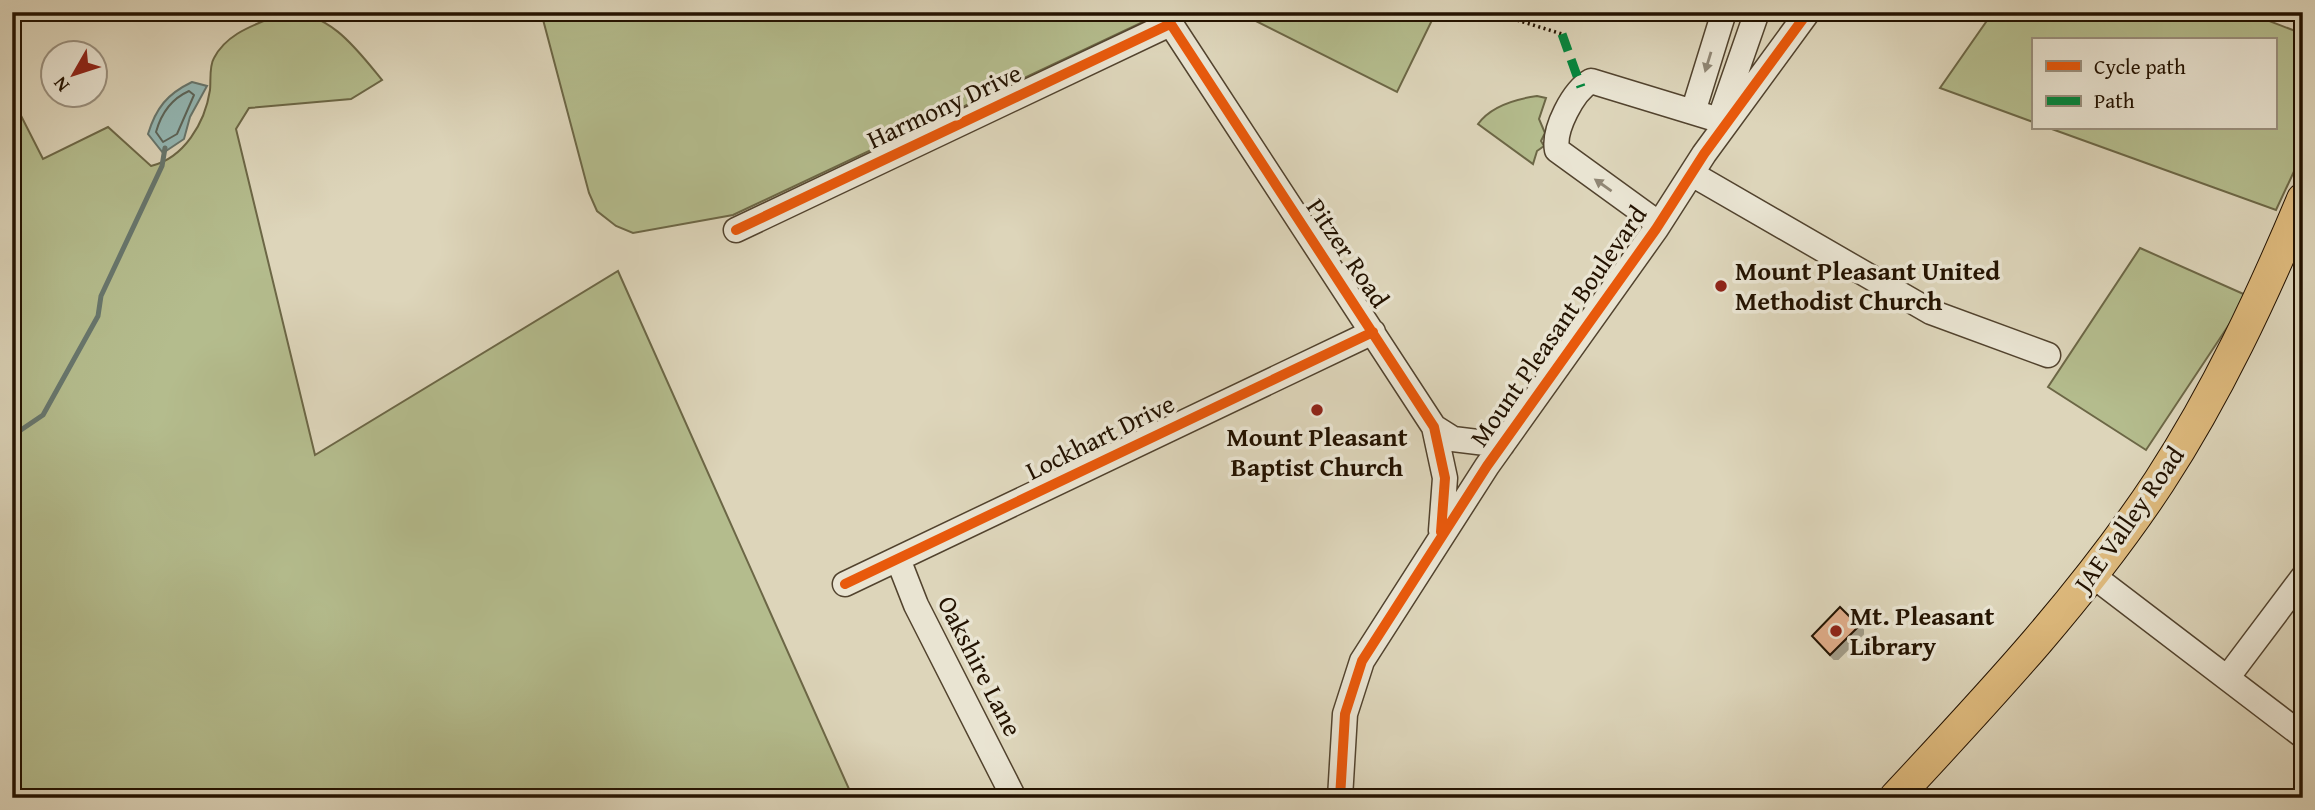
<svg xmlns="http://www.w3.org/2000/svg" width="2315" height="810" viewBox="0 0 2315 810" font-family="'Gentium Book Plus',serif">
<defs>
<filter id="shadow"><feDropShadow dx="6" dy="6" stdDeviation="0" flood-color="#0004"/></filter>
</defs>
<rect width="100%" height="100%" fill="#ddd5ba"/>
<filter id="stains"><feTurbulence type="fractalNoise" baseFrequency=".00286" numOctaves="4"/><feColorMatrix values="0 0 0 0 .2 0 0 0 0 .09 0 0 0 0 .02 0 0 0 .5 -.17"/></filter>
<radialGradient id="worn" r=".72"><stop offset=".6" stop-color="#630" stop-opacity="0"/><stop offset="1" stop-color="#630" stop-opacity=".3"/></radialGradient>
<!-- green -->
<path fill="#b4bc8d" stroke="#6c6746" stroke-width="2" d="M 285,12 C 330,12 356,48 382,80 L 351,99 L 249,108 L 236,129 L 315,455 L 618,271 L 853,798 L 12,798 L 12,98 L 43,159 L 108,127 L 151,166 C 184,158 205,123 210,90 C 211,80 209,66 214,58 C 228,31 259,24 285,12 Z
M 541,12 L 1137,12 L 1143,22 L 733,215 L 633,233 L 616,226 L 597,211 L 589,193 Z
M 1238,12 L 1436,12 L 1397,92 Z
M 1993,12 L 2246,12 L 2303,34 L 2303,152 L 2276,210 L 2049,128 L 2275,128 L 2275,40 L 2033,40 L 2033,122 L 1940,88 Z
M 1537,96 L 1546,98 L 1539,119 L 1545,133 L 1541,141 L 1544,146 L 1537,151 L 1533,164 L 1478,124 C 1491,106 1516,99 1537,96 Z
M 2140,248 L 2248,296 L 2146,450 L 2048,387 Z"/>
<!-- water -->
<path fill="#94b8b5" stroke="#67766d" stroke-width="2" d="M 192,82 L 207,86 L 190,117 L 184,139 L 163,153 L 148,134 C 156,108 167,94 192,82 Z"/>
<g fill="none" stroke-linecap="round" stroke-linejoin="round">
<!-- shore -->
<path stroke="#5c655a" stroke-width="2" d="M 189,91 L 194,95 L 177,134 L 163,142 L 156,132 C 161,114 171,99 189,91 Z"/>
<!-- stream -->
<path stroke="#67766d" stroke-width="5" d="M 12,436 L 43,415 L 98,316 L 101,296 L 162,166 L 165,148"/>
</g>
<!-- building -->
<path fill="#e0ad8a" stroke="#231200" stroke-width="2" filter="url(#shadow)" d="M 1840,607 L 1859,626 L 1830,655 L 1812,636 Z"/>
<g fill="none" stroke-linecap="round" stroke-linejoin="round">
<!-- minor casing -->
<g stroke="#52432e" stroke-width="27">
<path id="minor" d="M 1163,12 L 1434,427 L 1445,478 L 1441,531
M 1693,112 L 1724,12
M 1720,118 L 1757,12
M 1692,174 L 1931,312 L 2048,355
M 1659,224 L 1557,150 C 1553,130 1573,91 1591,81 L 1719,120
M 736,230 L 1170,24
M 1434,427 L 1453,439 L 1502,445
M 898,559 L 916,605 L 1014,798
M 2092,575 L 2303,736
M 845,584 L 1373,332
M 2227,678 L 2303,577
M 1340,798 L 1345,714 L 1362,661 L 1487,466 L 1656,229 L 1704,154 L 1808,12"/>
</g>
<!-- major casing -->
<g stroke="#231200" stroke-width="34">
<path id="major" d="M 1895,798 C 1989,697 2083,597 2159,482 C 2217,393 2262,297 2303,199"/>
</g>
<!-- path -->
<path stroke="#231200" stroke-width="3.5" stroke-dasharray="2 3.5" stroke-linecap="butt" d="M 1491,12 L 1562,34"/>
<!-- minor -->
<use href="#minor" stroke="#e9e4d2" stroke-width="24"/>
<!-- major -->
<use href="#major" stroke="#deba7d" stroke-width="32"/>
<!-- quiet -->
<path stroke="#00873e" stroke-width="9" stroke-dasharray="18 9" stroke-linecap="butt" d="M 1562,34 L 1581,87"/>
<!-- cycleway casing -->
<g stroke="#e9e4d2" stroke-width="15">
<path id="cycleway" d="M 1163,12 L 1434,427 L 1445,478 L 1441,532
M 736,230 L 1170,24
M 845,584 L 1373,332
M 1340,798 L 1345,714 L 1362,661 L 1487,466 L 1656,229 L 1704,154 L 1808,12"/>
</g>
<!-- cycleway -->
<use href="#cycleway" stroke="#e8590c" stroke-width="10"/>
</g>
<!-- one-way arrows -->
<defs><path id="oneway-solid" d="M-6-.8H1V-3.2L6.5 0L1 3.2V.8H-6Z" transform="scale(1.75)"/></defs>
<g fill="#908674">
<use href="#oneway-solid" transform="translate(1708 62) rotate(107)"/>
<use href="#oneway-solid" transform="translate(1603 185) rotate(-145)"/>
</g>
<!-- markers -->
<g fill="#8f2418" stroke="#e9e4d2" stroke-width="2.5">
<circle cx="1721" cy="286" r="7"/>
<circle cx="1317" cy="410" r="7"/>
<circle cx="1836" cy="631" r="7"/>
</g>
<g text-anchor="middle" stroke-width="7" stroke-linejoin="round" paint-order="stroke">
<!-- street labels -->
<g font-size="26" fill="#231200" stroke="#e9e4d2">
<text transform="translate(944 106) rotate(-25)" y="9">Harmony Drive</text>
<text transform="translate(1348 253) rotate(56)" y="9">Pitzer Road</text>
<text transform="translate(1558 326) rotate(-55)" y="9">Mount Pleasant Boulevard</text>
<text transform="translate(1100 437) rotate(-26)" y="9">Lockhart Drive</text>
<text transform="translate(2129 519) rotate(-55)" y="9">JAE Valley Road</text>
<text transform="translate(980 666) rotate(63)" y="9">Oakshire Lane</text>
</g>
<!-- poi labels -->
<g font-size="26" font-weight="bold" fill="#231200" stroke="#e9e4d2" text-anchor="start">
<text x="1735" y="280">Mount Pleasant United<tspan x="1735" dy="30">Methodist Church</tspan></text>
<text x="1317" y="446" text-anchor="middle">Mount Pleasant<tspan x="1317" dy="30">Baptist Church</tspan></text>
<text x="1850" y="625">Mt. Pleasant<tspan x="1850" dy="30">Library</tspan></text>
</g>
</g>
<!-- margin -->
<rect width="2315" height="810" fill="none" stroke="#ddd5ba" stroke-width="42"/>
<rect x="14" y="14" width="2287" height="782" fill="none" stroke="#231200" stroke-width="3.5"/>
<rect x="21" y="21" width="2273" height="768" fill="none" stroke="#231200" stroke-width="2"/>
<!-- legend -->
<rect x="2032" y="38" width="245" height="91" fill="#e9e4d2" stroke="#9a907e" stroke-width="2"/>
<rect x="2046" y="61" width="35" height="10" fill="#e8590c" stroke="#9a907e" stroke-width="2"/>
<text x="2094" y="74" font-size="21" fill="#231200">Cycle path</text>
<rect x="2046" y="96" width="35" height="10" fill="#00873e" stroke="#9a907e" stroke-width="2"/>
<text x="2094" y="108" font-size="21" fill="#231200">Path</text>
<!-- north arrow -->
<g transform="translate(74 74) rotate(231)"><circle r="33" fill="#e9e4d2" stroke="#9a907e" stroke-width="2"/>
<path d="M0-5L12 26L0 18L-12 26Z" fill="#8f2418"/>
<text y="-10" font-size="19" font-weight="bold" text-anchor="middle" fill="#231200">N</text>
</g>
<rect width="100%" height="100%" filter="url(#stains)"/>
<rect width="100%" height="100%" fill="url(#worn)"/>
</svg>
